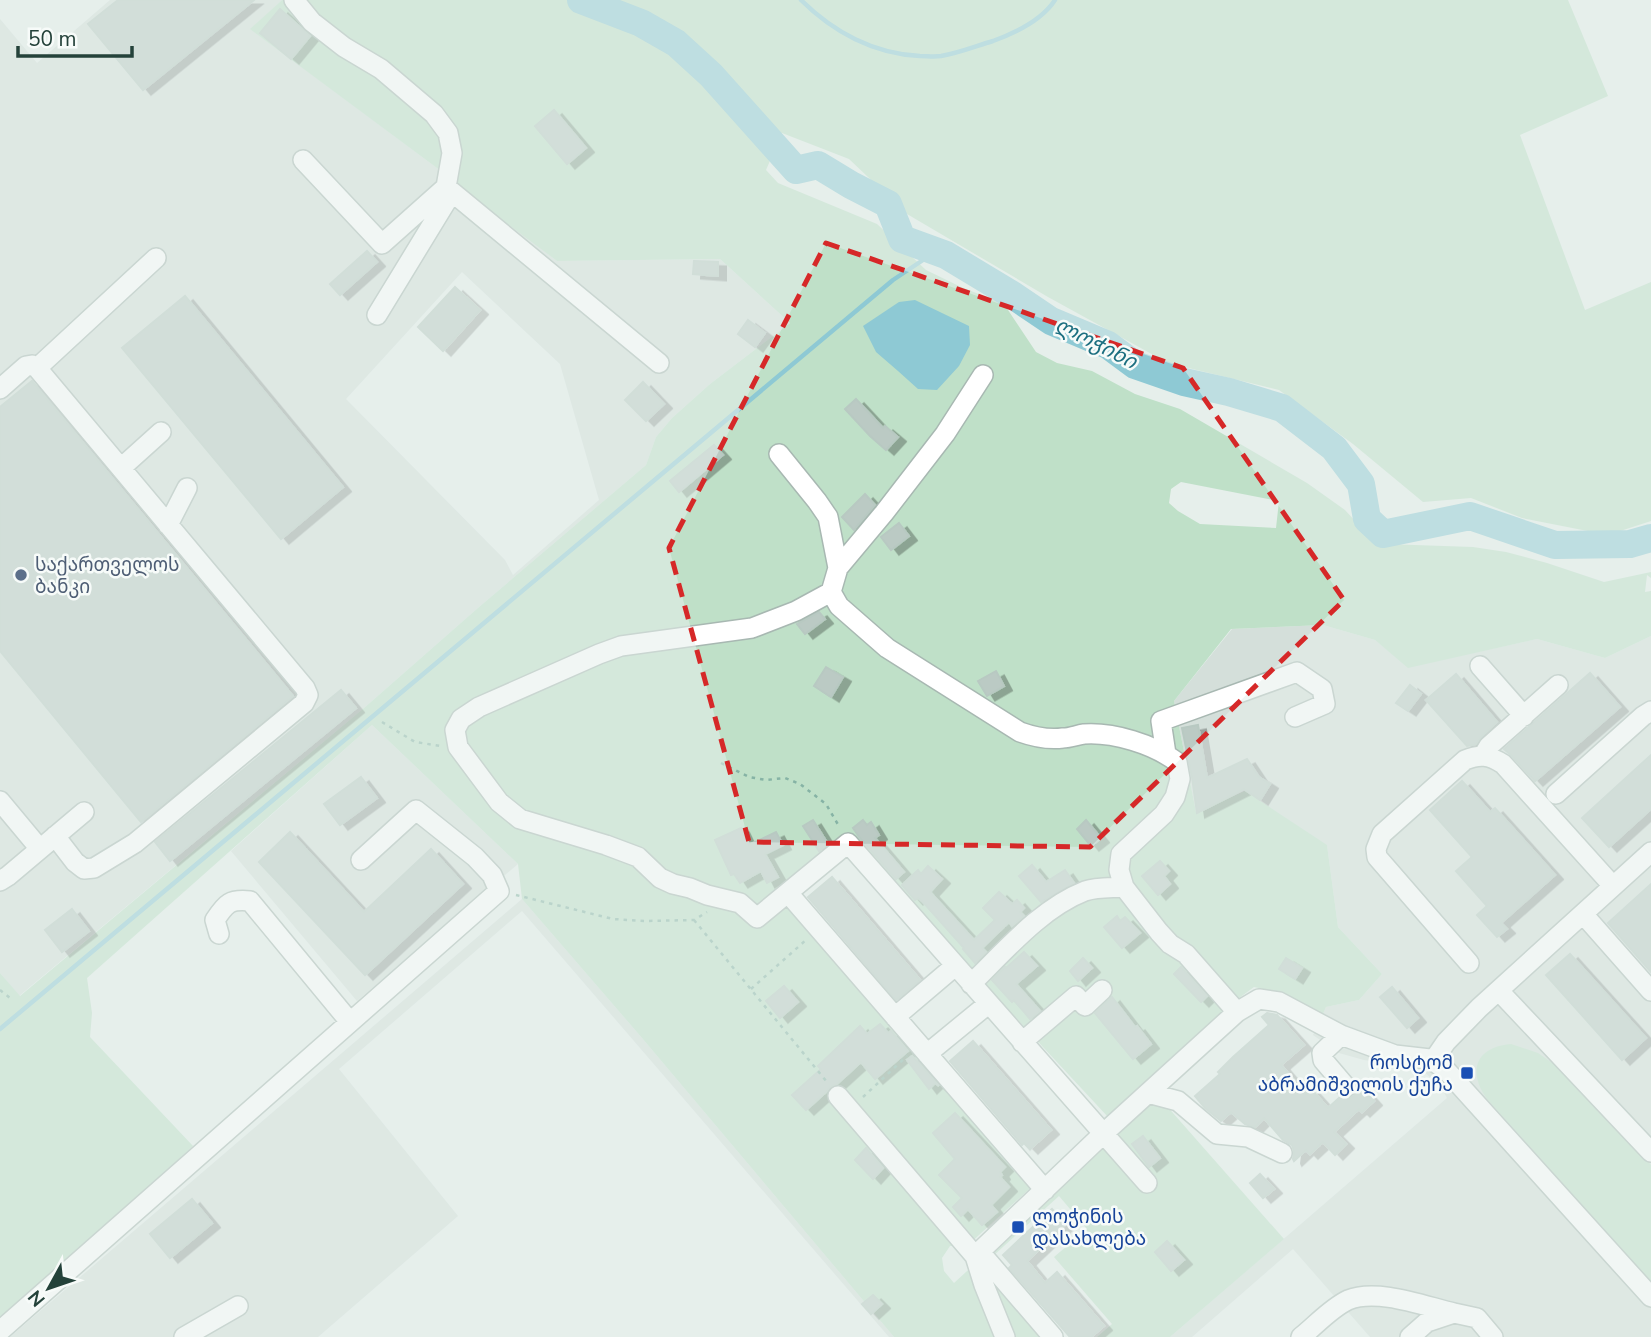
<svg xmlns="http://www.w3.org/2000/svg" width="1651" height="1337" viewBox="0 0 1651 1337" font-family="'Nunito Sans','Noto Sans Georgian',sans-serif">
<defs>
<filter id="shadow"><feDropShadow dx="8" dy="4.5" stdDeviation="0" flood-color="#0004"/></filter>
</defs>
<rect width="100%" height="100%" fill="#e6efeb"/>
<!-- built -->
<path fill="#d4dfda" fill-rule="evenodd" d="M 110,0 L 282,0 L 251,29 L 445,174 L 557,261 L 720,259 L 790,323 L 710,384 L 672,418 L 656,437 L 646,465 L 479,607 L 364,708 L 19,996 L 0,973 L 0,19 L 37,63 ZM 462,272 L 560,364 L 599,500 L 513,575 L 505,560 L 346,399 Z
M 1323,625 L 1375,640 L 1408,667 L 1537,639 L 1605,658 L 1651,636 L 1651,1337 L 1370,1337 L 1293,1249 L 1192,1337 L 1170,1337 L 1447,1098 L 1441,1087 L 1420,1068 L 1364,1060 L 1339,1053 L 1313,1035 L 1326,1007 L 1359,1000 L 1382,974 L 1338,927 L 1327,845 L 1196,813 L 1174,701 L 1232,629 Z
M 372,725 L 518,864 L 357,1001 L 231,851 Z
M 522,899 L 642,1038 L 894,1337 L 889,1337 L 522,911 L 339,1069 L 458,1216 L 318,1337 L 10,1337 Z"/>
<!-- green -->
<path fill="#bfe0c8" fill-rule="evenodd" d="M 282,0 L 1568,0 L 1608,96 L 1520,135 L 1585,310 L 1651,282 L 1651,521 L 1608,535 L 1522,518 L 1471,498 L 1423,502 L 1353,444 L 1279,390 L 1168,363 L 1048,297 L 907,214 L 849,159 L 782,133 L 766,170 L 778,183 L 877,224 L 926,270 L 961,287 L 1004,304 L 1036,352 L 1057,363 L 1092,371 L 1135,394 L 1180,409 L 1307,483 L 1345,510 L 1367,534 L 1385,544 L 1473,547 L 1506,552 L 1547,563 L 1604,582 L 1651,572 L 1651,578 L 1647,575 L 1645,592 L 1651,591 L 1651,636 L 1605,658 L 1537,639 L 1408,668 L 1375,640 L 1323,625 L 1231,629 L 1174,701 L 1196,812 L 1245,791 L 1327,845 L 1338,927 L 1382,974 L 1359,1000 L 1326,1007 L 1322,1016 L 1281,993 L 1254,987 L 1235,1001 L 1108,1117 L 849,838 L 778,889 L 1037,1182 L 967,1246 L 950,1246 L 942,1258 L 944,1271 L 954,1283 L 1158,1096 L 1284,1239 L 1170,1337 L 1097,1337 L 1112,1324 L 1054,1257 L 1087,1229 L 1059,1196 L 993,1256 L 1064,1337 L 894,1337 L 642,1038 L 522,899 L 518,864 L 372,725 L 87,978 L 92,1013 L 90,1037 L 193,1146 L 0,1324 L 0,973 L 20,996 L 364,708 L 479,607 L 646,465 L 656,437 L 672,418 L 710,384 L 790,323 L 720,259 L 557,261 L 456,185 L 445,174 L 250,29 ZM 1181,482 L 1279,501 L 1276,528 L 1200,524 L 1178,511 L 1169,503 L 1171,489 Z
M 1511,1044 L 1538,1053 L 1568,1074 L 1651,1165 L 1651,1282 L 1487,1099 C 1467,1071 1476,1047 1511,1044 Z"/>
<!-- water -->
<path fill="#8ec9d4" d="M 915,300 L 969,326 L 970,345 L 959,366 L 937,390 L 918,389 L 898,371 L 876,352 L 863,326 L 899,302 Z"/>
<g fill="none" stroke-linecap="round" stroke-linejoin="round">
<!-- stream -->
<path stroke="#8ec9d4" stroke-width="4.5" d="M 801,0 C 833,32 874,54 920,56 C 927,56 934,57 941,56 C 959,53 976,46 993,41 C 1015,33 1042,20 1055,0
M 0,1029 L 893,280 L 926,258 L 946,255"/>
<!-- river -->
<path stroke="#8ec9d4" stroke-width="28" d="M 581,0 L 641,23 L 676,43 L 711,75 L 796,170 L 818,165 L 851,185 L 888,204 L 902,239 L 946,255 L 1014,296 L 1051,321 L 1108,345 L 1135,365 L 1184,382 L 1229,392 L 1282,408 L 1334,448 L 1361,484 L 1367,519 L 1383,534 L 1470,516 L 1555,545 L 1630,544 L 1651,538"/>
</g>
<!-- building -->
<path fill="#bbcac4" stroke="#b8c9c2" stroke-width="2" filter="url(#shadow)" d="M 118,0 L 254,0 L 143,90 L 88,24 Z
M 280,9 L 310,36 L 291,59 L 260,33 Z
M 554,110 L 586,148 L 567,164 L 535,126 Z
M 367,251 L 377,262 L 340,295 L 330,284 Z
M 694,261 L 718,262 L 718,276 L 693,274 Z
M 455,287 L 480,310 L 443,351 L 418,327 Z
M 185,296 L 343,487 L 281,539 L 122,348 Z
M 748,320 L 765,333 L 755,347 L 738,334 Z
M 32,381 L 293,696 L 141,822 L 0,651 L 0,407 Z
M 643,382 L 664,404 L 646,421 L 625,400 Z
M 856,399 L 883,428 L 885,426 L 898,437 L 886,450 L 870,436 L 845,409 Z
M 714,445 L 723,455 L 679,492 L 670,481 Z
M 865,494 L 875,505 L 854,530 L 842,517 Z
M 899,523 L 909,536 L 891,550 L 881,537 Z
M 819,612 L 825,619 L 805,634 L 797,624 Z
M 826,667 L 843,677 L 831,697 L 814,686 Z
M 996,671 L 1004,686 L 987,696 L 978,681 Z
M 1590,673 L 1620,707 L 1535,781 L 1512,756 L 1504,749 Z
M 1456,674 L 1497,722 L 1481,737 L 1476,744 L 1467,746 L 1426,700 Z
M 1410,685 L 1421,694 L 1408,711 L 1396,703 Z
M 341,690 L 356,708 L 170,861 L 155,842 Z
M 1198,725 L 1207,778 L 1247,759 L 1259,777 L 1270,784 L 1260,800 L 1244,789 L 1197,813 L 1192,777 L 1182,728 Z
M 1651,755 L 1651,809 L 1609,847 L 1582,818 Z
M 361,777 L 377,798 L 340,825 L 324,804 Z
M 1462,781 L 1490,812 L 1495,808 L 1555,875 L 1501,923 L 1507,929 L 1497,937 L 1477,915 L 1487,906 L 1456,871 L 1472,857 L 1430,810 Z
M 813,820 L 828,844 L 819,851 L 803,826 Z
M 863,820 L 867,825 L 871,822 L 879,835 L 875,838 L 904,872 L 896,879 L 859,837 L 853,828 Z
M 1086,820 L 1101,838 L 1091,846 L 1077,829 Z
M 741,828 L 749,845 L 776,832 L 783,845 L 765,854 L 778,877 L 767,883 L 761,871 L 740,883 L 734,874 L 731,875 L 715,840 Z
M 290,832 L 364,912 L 431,849 L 463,884 L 365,975 L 259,862 Z
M 1160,861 L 1169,871 L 1164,876 L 1170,884 L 1158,895 L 1142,876 Z
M 1032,865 L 1046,882 L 1065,870 L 1074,883 L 1041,902 L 1019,876 Z
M 928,866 L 942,879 L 930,892 L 974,940 L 995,920 L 983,908 L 999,892 L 1012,904 L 1017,900 L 1024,908 L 1020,912 L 1024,916 L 1012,926 L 1009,922 L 982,948 L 986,952 L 975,963 L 963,949 L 964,948 L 923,902 L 918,898 L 915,900 L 902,885 L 918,870 L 921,874 Z
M 832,877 L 920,980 L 896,1000 L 808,897 Z
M 1651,884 L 1651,972 L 1608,923 Z
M 72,909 L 89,931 L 62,952 L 45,930 Z
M 1117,916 L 1120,921 L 1125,917 L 1140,933 L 1122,948 L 1104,927 Z
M 1024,952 L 1037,966 L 1016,984 L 1040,1011 L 1030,1019 L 1014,1000 L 1012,1002 L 992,980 L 1005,967 L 1006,968 Z
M 1570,954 L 1646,1038 L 1622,1060 L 1546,975 Z
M 1083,958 L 1092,968 L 1078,981 L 1070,971 Z
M 1286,958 L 1302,968 L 1295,979 L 1279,969 Z
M 1181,967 L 1207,996 L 1201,1002 L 1174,974 Z
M 784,986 L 798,1002 L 780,1018 L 766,1001 Z
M 1392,987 L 1418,1018 L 1407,1028 L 1380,997 Z
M 1112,997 L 1135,1027 L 1137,1026 L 1151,1044 L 1133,1059 L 1095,1013 Z
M 1267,1013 L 1277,1015 L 1304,1045 L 1281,1065 L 1306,1094 L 1311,1089 L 1328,1108 L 1340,1097 L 1348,1099 L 1354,1096 L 1358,1090 L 1357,1082 L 1374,1101 L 1362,1112 L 1359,1109 L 1334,1132 L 1346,1144 L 1335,1155 L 1323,1142 L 1310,1154 L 1306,1150 L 1294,1161 L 1293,1159 L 1294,1151 L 1292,1145 L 1283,1140 L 1264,1118 L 1255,1127 L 1245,1124 L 1231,1112 L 1221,1121 L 1205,1108 L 1195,1096 L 1220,1074 L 1218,1072 L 1233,1057 L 1269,1025 L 1262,1017 Z
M 880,1024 L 888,1033 L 891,1031 L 908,1051 L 875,1079 L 861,1062 L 837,1084 L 830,1087 L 826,1092 L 806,1110 L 792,1095 L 821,1069 L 818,1066 L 860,1026 L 867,1034 Z
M 973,1041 L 1051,1130 L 1030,1149 L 1024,1143 L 1022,1145 L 950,1061 Z
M 912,1056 L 918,1062 L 939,1086 L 935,1083 L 929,1089 L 907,1060 Z
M 955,1113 L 1005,1167 L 1000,1172 L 1002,1175 L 1000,1177 L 1009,1187 L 991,1205 L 997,1212 L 982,1225 L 968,1209 L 961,1216 L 953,1207 L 962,1198 L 939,1175 L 955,1159 L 933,1133 Z
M 1143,1136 L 1160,1158 L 1149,1167 L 1132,1144 Z
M 866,1148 L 883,1168 L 873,1179 L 855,1160 Z
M 1260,1174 L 1274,1189 L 1263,1198 L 1250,1183 Z
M 192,1199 L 212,1223 L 170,1258 L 150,1234 Z
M 1052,1209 L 1066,1224 L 1027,1261 L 1045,1283 L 1057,1272 L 1104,1326 L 1091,1337 L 1070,1337 L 1009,1268 L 1012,1265 L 1003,1255 Z
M 1167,1241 L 1184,1260 L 1171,1271 L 1155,1252 Z
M 873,1295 L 882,1304 L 871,1314 L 862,1304 Z"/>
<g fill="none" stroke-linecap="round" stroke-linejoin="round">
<!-- minor casing -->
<g stroke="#a8b8b2" stroke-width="22">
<path id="minor" d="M 294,0 L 312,22 L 344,47 L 381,69 L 434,114 L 448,133 L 452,153 L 446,187 L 382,244 L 303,160
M 446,187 L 659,363
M 377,315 L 452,192
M 37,368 L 156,258
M 983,375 L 945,434 L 884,513 L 838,568 L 831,592 L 839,606 L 887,648 L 1020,732 C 1034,737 1048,740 1063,738 C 1070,738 1077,735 1084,734 C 1113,732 1153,744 1177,762 L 1180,779 L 1175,797 L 1164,814 L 1121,854 L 1119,870 L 1124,887 L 1159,932 L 1170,944 L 1186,954 L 1237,1012
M 0,389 L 26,366 L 32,365 L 37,368 L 305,688 L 308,695 L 304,703 L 135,843 L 94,868 L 84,869 L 75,862 L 55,836
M 779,454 L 817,501 L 828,517 L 838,568
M 121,468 L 161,432
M 168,525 L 187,488
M 831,592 L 796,611 L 752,628 L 621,646 L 599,654 L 479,707 L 461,719 L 455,730 L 458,747 L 499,802 L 520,819 L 606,845 L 638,857 L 660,878 L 673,884 L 690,888 L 707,895 L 740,903 L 757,918 L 848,843 L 1147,1183
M 1480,666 L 1524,716
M 1166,754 L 1161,721 L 1297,672 L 1322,689 L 1325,704 L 1295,717
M 1483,756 L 1489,746 L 1558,685
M 1556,794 L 1643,716 L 1651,711
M 0,801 L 40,849
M 0,881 L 8,876 L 84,812
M 788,893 L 1045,1190
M 1583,914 L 1651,991
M 219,934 L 215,920 C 226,903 230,899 250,901 L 350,1022
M 1469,963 L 1377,857 L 1376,849 L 1382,834 L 1465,760 C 1480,754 1489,755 1503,764 L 1613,886
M 971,984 C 1004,952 1041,908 1085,891 C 1097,887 1112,888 1124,887
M 1499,991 L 1651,1152
M 895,1017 L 955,966
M 1341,1035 L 1322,1053 L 1323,1060 L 1346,1087
M 1022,1042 L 1076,996 L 1085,1006 L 1102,990
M 927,1054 L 988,1004
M 1433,1061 L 1446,1042 L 1479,1008 L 1651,852
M 1148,1093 L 1178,1101 L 1217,1134 L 1248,1137 L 1282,1153
M 838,1096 L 975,1256 L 984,1285 L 1005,1337
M 979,1251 L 1053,1337
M 975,1256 L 1104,1133 L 1237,1012 L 1259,999 L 1279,1002 L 1341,1035 L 1395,1055 L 1430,1059 L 1446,1070 L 1651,1297
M 0,1331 L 499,891 L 492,875 L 475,857 L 416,810 L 361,860
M 184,1337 L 238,1306
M 1301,1337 C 1316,1325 1331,1308 1348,1300 C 1377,1288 1424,1306 1454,1313
M 1410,1337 L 1427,1322 L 1454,1313 L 1477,1318 L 1493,1337"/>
</g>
<!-- path -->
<path stroke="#86b3a5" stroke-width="2.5" stroke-dasharray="3.5 5" stroke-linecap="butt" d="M 382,722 L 415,742 L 441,746
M 721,763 L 749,777 L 766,780 L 785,778 L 800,784 L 826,804 L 840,828
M 516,895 L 613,919 L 645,921 L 694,920 L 707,912
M 694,920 L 827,1082
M 751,989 L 806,940
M 0,990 L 10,998
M 863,1097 L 907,1056"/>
<!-- minor -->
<use href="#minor" stroke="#fff" stroke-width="19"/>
</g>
<!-- marked area -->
<path d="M0 0H1651V1337H0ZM 826,243 L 1183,368 L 1344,600 L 1090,847 L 749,842 L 669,548 Z" fill="#e6efeb" fill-opacity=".55" fill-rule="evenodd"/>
<path fill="none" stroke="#d62828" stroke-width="5" stroke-dasharray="14 9" stroke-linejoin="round" d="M 826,243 L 1183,368 L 1344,600 L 1090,847 L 749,842 L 669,548 Z"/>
<!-- markers -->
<circle fill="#5c6f8a" stroke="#f7fbf9" stroke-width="2.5" cx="21" cy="575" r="7"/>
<g fill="#1a4fb4" stroke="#f7fbf9" stroke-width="2.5">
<rect x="1460" y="1066" width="14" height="14" rx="3.5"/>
<rect x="1011" y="1220" width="14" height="14" rx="3.5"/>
</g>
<g text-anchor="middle" stroke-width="5" stroke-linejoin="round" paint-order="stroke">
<!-- service labels -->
<g font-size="19" fill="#4e5e75" stroke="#f7fbf9" text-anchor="start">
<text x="35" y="571">საქართველოს<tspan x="35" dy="22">ბანკი</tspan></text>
</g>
<!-- transit labels -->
<g font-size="19" fill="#164399" stroke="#f7fbf9" text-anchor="end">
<text x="1453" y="1069">როსტომ<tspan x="1453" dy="22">აბრამიშვილის ქუჩა</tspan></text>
<text x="1032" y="1223" text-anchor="start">ლოჭინის<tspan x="1032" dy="22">დასახლება</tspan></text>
</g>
<!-- water labels -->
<g font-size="21" font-style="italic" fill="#1c6f80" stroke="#f7fbf9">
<text transform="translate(1096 343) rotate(27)" y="7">ლოჭინი</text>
</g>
</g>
<!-- north arrow -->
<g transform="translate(49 1288) rotate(230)" stroke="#f7fbf9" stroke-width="5" paint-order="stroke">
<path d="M0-5L12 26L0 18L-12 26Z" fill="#24423a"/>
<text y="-10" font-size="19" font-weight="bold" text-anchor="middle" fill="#24423a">N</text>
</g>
<!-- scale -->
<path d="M18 46v10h114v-10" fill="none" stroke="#24423a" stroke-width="3.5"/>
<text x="28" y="46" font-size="21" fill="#24423a" stroke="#f7fbf9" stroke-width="5" paint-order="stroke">50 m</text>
</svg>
